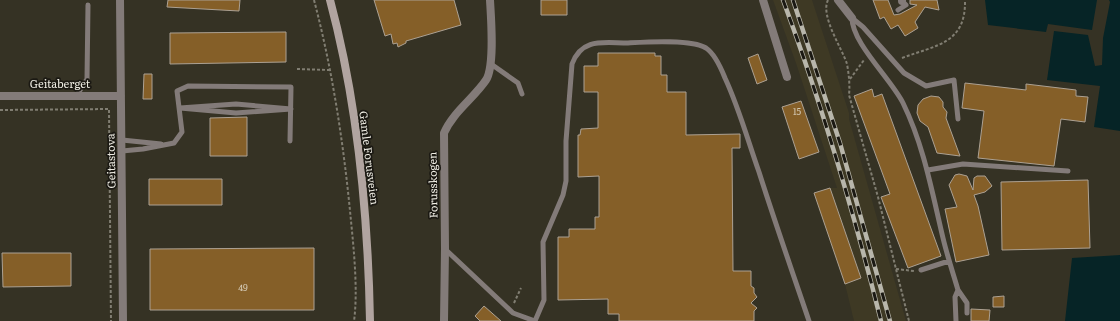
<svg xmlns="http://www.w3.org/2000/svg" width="1120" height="321" viewBox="0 0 1120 321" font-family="Literata,serif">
<rect width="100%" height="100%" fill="#353224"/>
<!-- built -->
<path fill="#3e3924" d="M 773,0 L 812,0 L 849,113 L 849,119 L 906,321 L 854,321 L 845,284 L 861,278 L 830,188 L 837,188 L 796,63 Z"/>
<!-- water -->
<path fill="#062426" d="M 985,0 L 1097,0 L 1092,30 L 1048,24 L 1046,32 L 988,25 Z
M 1109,0 L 1120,0 L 1120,131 L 1094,127 L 1100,86 L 1047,80 L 1054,31 L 1088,35 L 1095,66 L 1102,65 L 1103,38 L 1110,2 Z
M 1120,255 L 1120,321 L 1065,321 L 1072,258 Z"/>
<!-- building -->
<path fill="#855f28" stroke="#aca193" d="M 168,0 L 240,0 L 239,11 L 167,7 Z
M 374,0 L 454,0 L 461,25 L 406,41 L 406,43 L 398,47 L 397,43 L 393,44 L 391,34 L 385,36 Z
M 541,0 L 567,0 L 567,15 L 541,15 Z
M 873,0 L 888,0 L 894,15 L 900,14 L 917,5 L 910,4 L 910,0 L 937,0 L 939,10 L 925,7 L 915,22 L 918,28 L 905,36 L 898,25 L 891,29 L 884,17 L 880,19 Z
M 286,32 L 286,62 L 170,64 L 170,33 Z
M 598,53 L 655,53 L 655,56 L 661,56 L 661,75 L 667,75 L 667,92 L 686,92 L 686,135 L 740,134 L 740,148 L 732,148 L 733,271 L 751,271 L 751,286 L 754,288 L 754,293 L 757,297 L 751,303 L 757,308 L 754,311 L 754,321 L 619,321 L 619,314 L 608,314 L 608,299 L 558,300 L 558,237 L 569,237 L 569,229 L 595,229 L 595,217 L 599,217 L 599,176 L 578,177 L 578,135 L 580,135 L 581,129 L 598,128 L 598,92 L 584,92 L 584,66 L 598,66 Z
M 758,54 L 767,80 L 757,84 L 748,58 Z
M 144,74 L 152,74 L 152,99 L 143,99 Z
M 965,83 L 1026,90 L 1026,84 L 1076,90 L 1076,96 L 1088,97 L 1085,122 L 1061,119 L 1054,166 L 978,158 L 984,111 L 962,108 Z
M 872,89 L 874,97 L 882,94 L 941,256 L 908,268 L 881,197 L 890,194 L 854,96 Z
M 931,96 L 939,97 L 943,102 L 943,107 L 947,112 L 946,118 L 960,156 L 937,153 L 928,127 L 920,121 L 917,113 L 918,105 L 923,99 Z
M 801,101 L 819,152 L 799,159 L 782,107 Z
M 247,117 L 247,156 L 210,156 L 210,118 Z
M 959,174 L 967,176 L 973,190 L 974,178 L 977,176 L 985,176 L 992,186 L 985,192 L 974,195 L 978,206 L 989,255 L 956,262 L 945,209 L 957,207 L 949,185 L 955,175 Z
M 149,179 L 222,179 L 222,205 L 149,205 Z
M 1088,180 L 1090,248 L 1002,250 L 1001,182 Z
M 830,188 L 861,278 L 845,284 L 814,193 Z
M 314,248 L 314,310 L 150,310 L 150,249 Z
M 2,253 L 71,253 L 71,286 L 3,287 Z
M 1004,296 L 1004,307 L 993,307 L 993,297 Z
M 484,306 L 501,321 L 480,321 L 475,316 Z
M 971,309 L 990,310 L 989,321 L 971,321 Z"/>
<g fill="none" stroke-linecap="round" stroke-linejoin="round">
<!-- path -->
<path stroke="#817e72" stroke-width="2" stroke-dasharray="3 2" stroke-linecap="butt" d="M 314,0 C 333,72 344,147 351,221 C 354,251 358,292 354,321
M 828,0 C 820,16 842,48 847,64 C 849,75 850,85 849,95 L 878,197 L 909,321
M 902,58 C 936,45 966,44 965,0
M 297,69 L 329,70
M 850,79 L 864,60
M 0,110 L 109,109 L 111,321
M 896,269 L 914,271
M 514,303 L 521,288"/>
<!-- service -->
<path stroke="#837b79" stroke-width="5" d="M 898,10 L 906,5 L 902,1
M 852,18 C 852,43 891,79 903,103 C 924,146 932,192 943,238 C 947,255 953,273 958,290 L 955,297 L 956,321
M 852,18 L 863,27 L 904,73 L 926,86 L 954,80 L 958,119
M 491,64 L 518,83 L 522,94
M 77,95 L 87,79 L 88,5
M 236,104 L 291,109 L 236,113 L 180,108 Z
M 122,140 L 161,144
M 122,151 L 143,149 L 174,143 L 182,132 L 177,91 L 188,86 L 291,87 L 290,141
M 928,170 L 963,164 L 1068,171
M 445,249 L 513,313 L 535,321
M 921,270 L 949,261
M 958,290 L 967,303 L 967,313
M 535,321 L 544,300 L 543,242 L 563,195 L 566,181 L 566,141 L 572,64 C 582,37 604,43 628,43 C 646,42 691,39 706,48 C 715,54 721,68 725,78 C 739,108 748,141 759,172 C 775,222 792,271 809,321"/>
<!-- minor -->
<path stroke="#837b79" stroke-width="8" d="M 120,0 L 123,321
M 763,0 L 787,77
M 838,0 L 852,18
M 902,0 L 902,1
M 0,96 L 121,96
M 444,321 L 445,249 L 444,133 C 453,112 474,98 486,80 C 495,66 491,18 490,0"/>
<!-- secondary -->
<path stroke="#b1a4a0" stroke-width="8" d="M 330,0 C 358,104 368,214 370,321"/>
<!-- rail casing -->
<g stroke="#b8b6ab" stroke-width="4.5">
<path id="rail" d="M 783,0 C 822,105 854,213 881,321
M 793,0 L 840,143 L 890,321"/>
</g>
<!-- rail -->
<use href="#rail" stroke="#1b1913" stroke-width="3" stroke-dasharray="9" stroke-linecap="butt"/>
</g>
<g text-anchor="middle" stroke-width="3.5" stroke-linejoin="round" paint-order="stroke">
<!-- number labels -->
<g font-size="9" fill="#d4c9b4">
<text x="797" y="115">15</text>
<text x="243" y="291">49</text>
</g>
<!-- street labels -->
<g font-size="11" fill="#eeece3" stroke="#1b1913">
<text x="60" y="88">Geitaberget</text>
<text transform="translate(369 158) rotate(83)" y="4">Gamle Forusveien</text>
<text transform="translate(111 161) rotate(-91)" y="4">Geitastova</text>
<text transform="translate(433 185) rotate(-91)" y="4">Forusskogen</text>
</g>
</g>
</svg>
